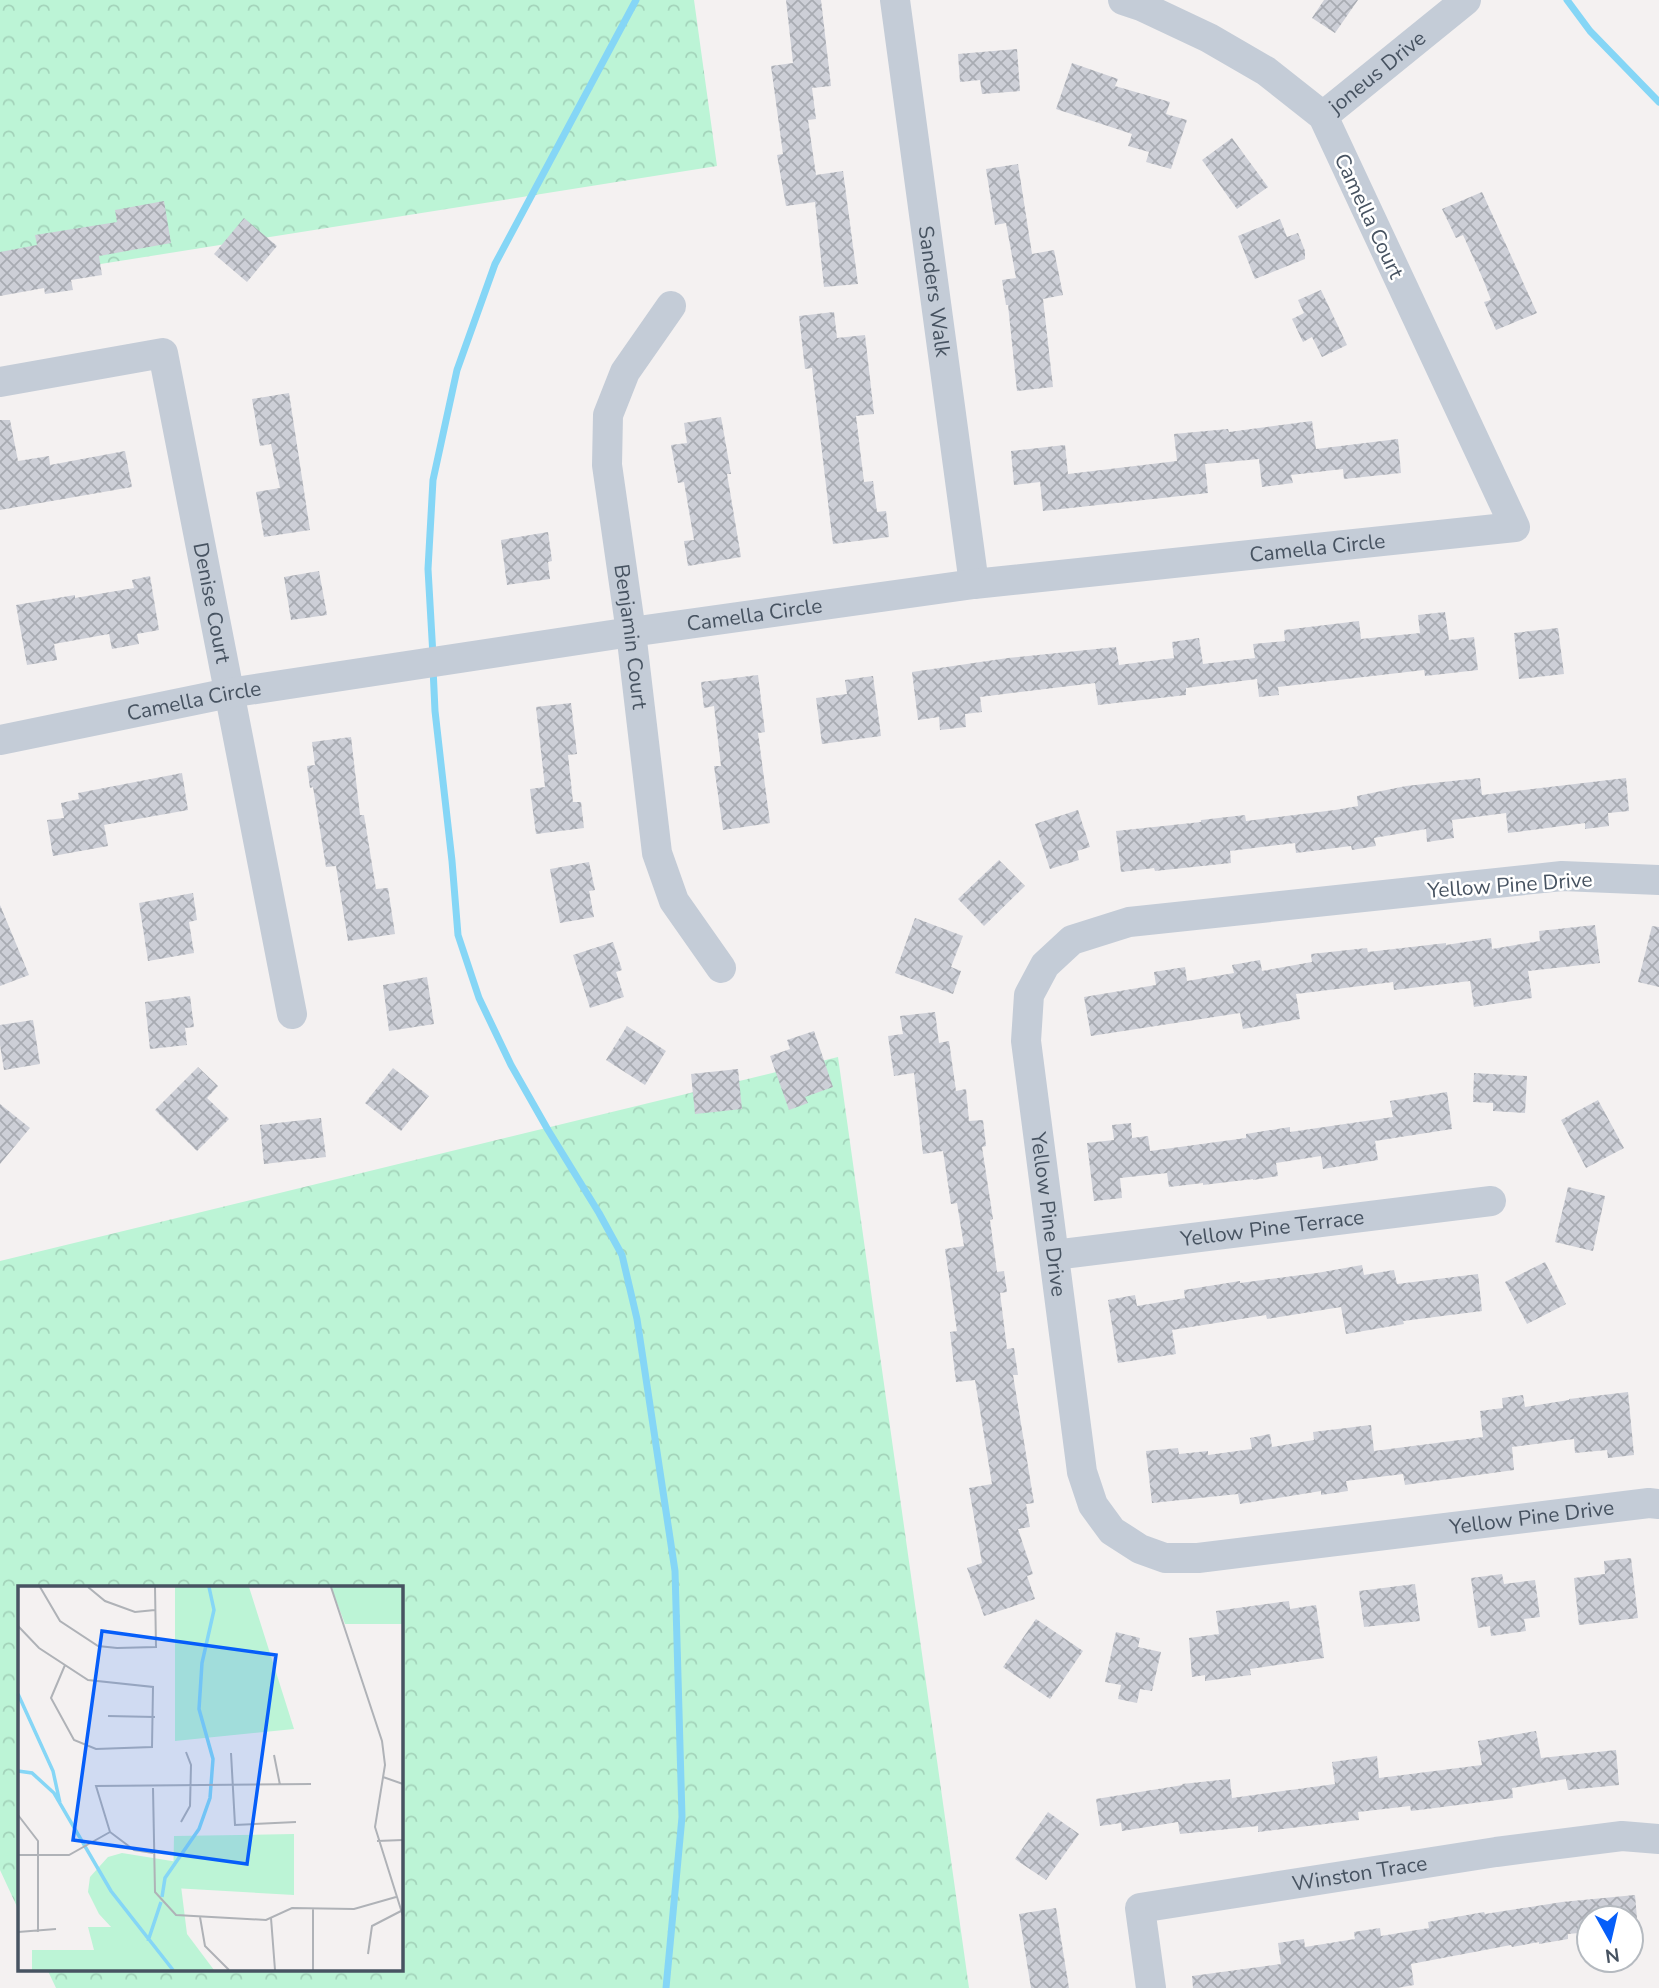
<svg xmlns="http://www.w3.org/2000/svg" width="1659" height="1988" viewBox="0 0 1659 1988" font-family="'Nunito Sans',sans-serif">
<defs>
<pattern id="forest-crowns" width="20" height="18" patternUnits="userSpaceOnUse" patternTransform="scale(1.75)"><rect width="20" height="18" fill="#bcf4d6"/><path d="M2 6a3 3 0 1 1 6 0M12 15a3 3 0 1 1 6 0" fill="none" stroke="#a3d3ba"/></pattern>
<pattern id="building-cross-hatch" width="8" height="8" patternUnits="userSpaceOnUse" patternTransform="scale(1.75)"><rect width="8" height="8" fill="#cdcfd7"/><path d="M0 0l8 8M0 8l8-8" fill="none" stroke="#a8abb2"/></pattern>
</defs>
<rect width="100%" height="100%" fill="#f4f1f1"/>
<!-- forest -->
<path fill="url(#forest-crowns)" d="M 0,0 L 694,0 L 717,166 L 0,280 Z
M 838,1057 L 969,1988 L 56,1988 L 47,1969 L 401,1969 L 401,1587 L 19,1587 L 19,1911 L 0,1870 L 0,1261 Z"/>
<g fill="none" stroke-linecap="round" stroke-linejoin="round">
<!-- stream -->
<path stroke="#85d6f6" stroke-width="7" d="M 1567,0 L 1590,31 L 1659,102
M 433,656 L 428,569 L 433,480 L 457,370 L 495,264 L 636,0
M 433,668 L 435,711 L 452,861 L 458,935 L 479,998 L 511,1065 L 548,1130 L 599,1213 L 622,1255 L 637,1319 L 675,1571 L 682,1817 L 666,1988"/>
</g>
<!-- building -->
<path fill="url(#building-cross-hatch)" d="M 786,0 L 821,0 L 831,86 L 812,88 L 816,119 L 808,120 L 816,175 L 843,171 L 858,284 L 824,287 L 815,202 L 786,206 L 777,155 L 783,154 L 771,66 L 793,63 Z
M 1324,0 L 1358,0 L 1335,33 L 1312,18 Z
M 1017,49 L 1020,91 L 982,94 L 980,80 L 960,82 L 958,54 Z
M 1072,63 L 1118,79 L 1115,86 L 1170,102 L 1166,114 L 1187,120 L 1171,169 L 1146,162 L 1149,152 L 1128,146 L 1132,134 L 1056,109 Z
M 1232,138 L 1268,187 L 1237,209 L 1202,160 Z
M 1018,164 L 1032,254 L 1054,250 L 1063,295 L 1043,299 L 1053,387 L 1017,391 L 1008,305 L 1006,305 L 1002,280 L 1016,278 L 1006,223 L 995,225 L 986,169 Z
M 1482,192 L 1537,313 L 1496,330 L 1484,302 L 1491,300 L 1483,279 L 1463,235 L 1456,238 L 1442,209 Z
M 164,201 L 171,243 L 99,256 L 102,275 L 71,280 L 73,290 L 45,294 L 44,288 L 0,296 L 0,252 L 37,245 L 35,235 L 117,222 L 115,210 Z
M 244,218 L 277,246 L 247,282 L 214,254 Z
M 1280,219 L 1287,237 L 1298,233 L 1305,251 L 1305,259 L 1255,279 L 1238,236 Z
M 1321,290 L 1347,345 L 1322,357 L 1312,337 L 1303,342 L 1292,319 L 1304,313 L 1298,300 Z
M 834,312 L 837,338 L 865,335 L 874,414 L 856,416 L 864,482 L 873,481 L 877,512 L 886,511 L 889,537 L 833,544 L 812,368 L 805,369 L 799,316 Z
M 289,393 L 310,530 L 264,537 L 256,492 L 280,488 L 271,444 L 260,446 L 252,399 Z
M 721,417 L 731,474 L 727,474 L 741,557 L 688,566 L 684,541 L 694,540 L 684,482 L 678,483 L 671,445 L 687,443 L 684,423 Z
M 0,420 L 10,420 L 18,461 L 49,456 L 50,465 L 125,451 L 132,487 L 0,510 Z
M 1312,421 L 1316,449 L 1398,439 L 1401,473 L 1344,479 L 1343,469 L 1291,475 L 1293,483 L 1262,487 L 1259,459 L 1205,464 L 1208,493 L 1043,511 L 1040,482 L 1014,485 L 1011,451 L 1065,445 L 1068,474 L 1177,461 L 1174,434 L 1228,429 L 1229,432 Z
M 548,532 L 552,561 L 548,562 L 550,579 L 507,585 L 501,540 Z
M 319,571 L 327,615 L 291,620 L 284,577 Z
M 150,576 L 159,630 L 137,634 L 139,644 L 112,649 L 109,634 L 54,644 L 57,660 L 27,665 L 16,605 L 75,595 L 75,598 L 134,588 L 132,580 Z
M 1445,612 L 1449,640 L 1474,637 L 1478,670 L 1425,676 L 1424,670 L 1278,687 L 1279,695 L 1259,697 L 1257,679 L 1186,688 L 1186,695 L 1098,705 L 1095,683 L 980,697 L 982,712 L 965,714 L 966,727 L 940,730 L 939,717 L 918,720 L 912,672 L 1008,658 L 1116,647 L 1119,665 L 1174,658 L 1172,642 L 1199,638 L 1203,664 L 1255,658 L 1253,644 L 1285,641 L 1284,630 L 1359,621 L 1361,639 L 1420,633 L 1418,615 Z
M 1558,628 L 1564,674 L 1519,679 L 1514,633 Z
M 758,675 L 765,732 L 758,733 L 770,823 L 723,830 L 714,766 L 721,766 L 714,706 L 704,708 L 701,682 Z
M 873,676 L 881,736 L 822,744 L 816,698 L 847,694 L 845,680 Z
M 571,703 L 577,754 L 568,755 L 573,802 L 581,802 L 584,828 L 536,834 L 530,789 L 545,787 L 536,707 Z
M 351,737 L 360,815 L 364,815 L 376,889 L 388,888 L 395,934 L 348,941 L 336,866 L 326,867 L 313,787 L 310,788 L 307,766 L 315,765 L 312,742 Z
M 182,773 L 188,810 L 104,825 L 108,846 L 53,856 L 47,820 L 64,818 L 61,803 L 79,799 L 78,793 Z
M 1480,778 L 1482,795 L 1626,778 L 1629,811 L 1608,813 L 1609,826 L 1585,829 L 1585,823 L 1508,833 L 1506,813 L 1452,820 L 1454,838 L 1427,842 L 1426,829 L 1374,838 L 1376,846 L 1352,850 L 1351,846 L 1296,853 L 1295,843 L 1230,851 L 1231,863 L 1155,871 L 1154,868 L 1121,872 L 1116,831 L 1201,822 L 1201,820 L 1245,815 L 1246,821 L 1335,810 L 1358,806 L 1357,796 L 1406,786 Z
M 1078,810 L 1090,847 L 1077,851 L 1079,860 L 1050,869 L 1035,824 Z
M 999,860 L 1025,886 L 984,926 L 958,899 Z
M 589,862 L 595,890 L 589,891 L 594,917 L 560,923 L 550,869 Z
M 193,893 L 197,920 L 189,922 L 194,953 L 148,961 L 139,903 Z
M 0,905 L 29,975 L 0,986 Z
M 915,918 L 963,936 L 951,967 L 961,971 L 953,994 L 895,973 Z
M 1595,925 L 1600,963 L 1528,971 L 1532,998 L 1474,1007 L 1470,981 L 1394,990 L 1393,982 L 1296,994 L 1300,1019 L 1243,1029 L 1240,1013 L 1091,1036 L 1084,997 L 1156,985 L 1154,972 L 1185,967 L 1187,981 L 1234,973 L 1232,965 L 1260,960 L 1262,971 L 1312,962 L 1311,954 L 1367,948 L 1368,952 L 1446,943 L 1446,945 L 1491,938 L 1492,949 L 1540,941 L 1539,931 Z
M 1652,926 L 1659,927 L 1659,987 L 1638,982 Z
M 613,942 L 622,970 L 616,972 L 624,997 L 590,1008 L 573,955 Z
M 427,977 L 434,1024 L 389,1031 L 383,985 Z
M 190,996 L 194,1027 L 185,1028 L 187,1045 L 150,1049 L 145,1002 Z
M 935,1012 L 939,1043 L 949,1041 L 956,1091 L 966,1089 L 969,1121 L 983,1120 L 986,1146 L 982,1147 L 993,1219 L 990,1220 L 997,1272 L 1004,1271 L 1007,1292 L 1000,1293 L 1007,1349 L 1014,1348 L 1018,1375 L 1013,1375 L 1034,1503 L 1026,1504 L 1030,1527 L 1018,1529 L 1033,1574 L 1027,1576 L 1035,1599 L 984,1616 L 967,1568 L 982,1563 L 969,1488 L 992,1484 L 975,1380 L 956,1382 L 950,1332 L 957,1331 L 945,1249 L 964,1246 L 957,1203 L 951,1204 L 943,1151 L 923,1154 L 914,1073 L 894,1076 L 888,1036 L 903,1034 L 900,1016 Z
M 33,1020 L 40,1064 L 4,1070 L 0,1045 L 0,1025 Z
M 627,1026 L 666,1051 L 645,1085 L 606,1060 Z
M 814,1031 L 833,1087 L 805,1097 L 808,1103 L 789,1110 L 770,1056 L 790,1049 L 787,1040 Z
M 198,1067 L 218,1086 L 207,1098 L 229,1119 L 197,1151 L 155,1110 Z
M 393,1068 L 429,1096 L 401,1131 L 365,1103 Z
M 738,1069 L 742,1109 L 695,1114 L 691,1074 Z
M 1474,1073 L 1527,1076 L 1525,1113 L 1493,1111 L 1493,1103 L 1473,1102 Z
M 1447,1092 L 1452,1129 L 1375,1141 L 1378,1160 L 1323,1169 L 1321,1156 L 1276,1163 L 1278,1176 L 1253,1180 L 1253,1179 L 1203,1185 L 1203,1183 L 1169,1187 L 1167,1173 L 1120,1178 L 1122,1198 L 1094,1201 L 1087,1143 L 1114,1140 L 1112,1125 L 1131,1123 L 1132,1138 L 1148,1136 L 1150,1151 L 1246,1138 L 1246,1134 L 1290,1127 L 1290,1132 L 1393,1117 L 1390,1101 Z
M 1598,1100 L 1624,1148 L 1586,1168 L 1561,1120 Z
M 0,1104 L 30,1128 L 0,1164 Z
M 321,1118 L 326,1157 L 264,1164 L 260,1125 Z
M 1568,1187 L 1605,1196 L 1593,1251 L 1555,1242 Z
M 1545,1262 L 1566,1304 L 1527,1324 L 1505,1282 Z
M 1362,1265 L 1364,1275 L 1394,1270 L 1397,1284 L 1478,1274 L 1482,1311 L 1403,1321 L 1404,1324 L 1346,1334 L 1341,1307 L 1267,1319 L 1266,1315 L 1172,1330 L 1176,1354 L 1118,1363 L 1108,1300 L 1135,1295 L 1137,1306 L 1185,1298 L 1184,1290 L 1240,1281 L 1240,1283 L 1317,1273 Z
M 1628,1392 L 1634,1455 L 1608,1458 L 1607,1450 L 1575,1453 L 1574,1439 L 1512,1447 L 1514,1470 L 1405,1485 L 1403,1474 L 1346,1481 L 1348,1491 L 1321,1495 L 1321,1491 L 1240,1504 L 1238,1494 L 1152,1503 L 1146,1451 L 1178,1448 L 1179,1454 L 1208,1451 L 1208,1455 L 1252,1449 L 1250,1438 L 1270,1434 L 1272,1447 L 1314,1440 L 1313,1432 L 1371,1425 L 1374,1451 L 1483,1437 L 1480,1411 L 1503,1408 L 1502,1398 L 1523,1395 L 1525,1407 L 1569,1400 L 1569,1399 Z
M 1631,1558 L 1638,1618 L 1579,1625 L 1574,1578 L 1605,1574 L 1604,1561 Z
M 1502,1574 L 1504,1584 L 1535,1580 L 1540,1617 L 1524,1619 L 1526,1631 L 1491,1636 L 1490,1626 L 1478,1628 L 1471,1578 Z
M 1415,1584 L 1420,1621 L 1364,1627 L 1359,1591 Z
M 1289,1601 L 1290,1609 L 1316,1605 L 1324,1658 L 1250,1669 L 1251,1675 L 1205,1681 L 1205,1675 L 1192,1677 L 1189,1638 L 1219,1634 L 1216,1611 Z
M 1036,1619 L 1083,1651 L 1050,1699 L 1003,1667 Z
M 1116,1632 L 1140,1638 L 1138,1647 L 1161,1652 L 1152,1691 L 1140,1689 L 1137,1703 L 1118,1699 L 1121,1685 L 1105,1682 Z
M 1536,1731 L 1541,1758 L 1616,1750 L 1619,1785 L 1568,1790 L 1566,1779 L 1512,1788 L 1513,1798 L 1411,1811 L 1410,1806 L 1358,1812 L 1359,1820 L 1258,1832 L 1258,1826 L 1180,1834 L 1178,1822 L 1122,1831 L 1121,1823 L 1100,1826 L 1096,1799 L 1183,1785 L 1182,1784 L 1230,1779 L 1232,1798 L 1335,1784 L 1332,1762 L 1377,1756 L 1379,1778 L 1482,1765 L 1478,1741 Z
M 1048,1812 L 1079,1834 L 1046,1880 L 1015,1859 Z
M 1635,1895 L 1637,1918 L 1589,1918 L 1589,1932 L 1568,1934 L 1568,1939 L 1539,1944 L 1539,1942 L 1512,1947 L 1511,1945 L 1411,1964 L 1414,1985 L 1397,1988 L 1193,1988 L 1192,1976 L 1281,1964 L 1278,1943 L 1304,1939 L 1305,1947 L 1355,1939 L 1354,1932 L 1380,1928 L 1381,1936 L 1429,1928 L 1428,1922 L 1484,1912 L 1485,1914 L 1562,1902 Z
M 1056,1908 L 1069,1988 L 1031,1988 L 1019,1914 Z"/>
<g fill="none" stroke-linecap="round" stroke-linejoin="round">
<!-- minor -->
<g stroke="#c4ccd7" stroke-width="30">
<path id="s1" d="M 895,0 L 974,584"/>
<path id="s2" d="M 1323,116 L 1466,0"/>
<path id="s3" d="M 671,306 L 625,372 L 608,415 L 607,465 L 631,632 L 657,853 L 674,901 L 721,968"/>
<path id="s4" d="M 0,382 L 163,353 L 292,1014"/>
<path id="s5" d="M 0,740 L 229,693 L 631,632 L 974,584 L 1515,527 L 1323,116 L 1266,71 L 1209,38 L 1141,6 L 1123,0"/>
<path id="s6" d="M 1659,880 L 1562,876 L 1129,922 L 1072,940 L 1045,965 L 1029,995 L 1026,1041 L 1082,1472 L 1093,1505 L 1112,1531 L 1140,1549 L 1165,1558 L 1198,1558 L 1649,1503 L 1659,1504"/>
<path id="s7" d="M 1054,1255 L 1491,1201"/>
<path id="s8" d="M 1151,1988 L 1140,1908 L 1496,1852 L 1622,1836 L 1659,1839"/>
</g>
</g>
<g text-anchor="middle" stroke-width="5" stroke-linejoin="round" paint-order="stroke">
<!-- street labels -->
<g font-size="21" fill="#475361" stroke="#fff">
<text dy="7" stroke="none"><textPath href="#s2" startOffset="70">joneus Drive</textPath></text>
<text transform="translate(1369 216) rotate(65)" y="7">Camella Court</text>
<text dy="7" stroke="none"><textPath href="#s1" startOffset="294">Sanders Walk</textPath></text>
<text dy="7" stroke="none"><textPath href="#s5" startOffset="1332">Camella Circle</textPath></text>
<text dy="7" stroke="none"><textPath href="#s4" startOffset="420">Denise Court</textPath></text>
<text dy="7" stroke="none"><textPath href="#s5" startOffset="765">Camella Circle</textPath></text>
<text dy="7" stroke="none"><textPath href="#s3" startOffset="350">Benjamin Court</textPath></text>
<text dy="7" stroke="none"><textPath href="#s5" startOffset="198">Camella Circle</textPath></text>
<text transform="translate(1510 885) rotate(-4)" y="7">Yellow Pine Drive</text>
<text dy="7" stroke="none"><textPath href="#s6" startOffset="884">Yellow Pine Drive</textPath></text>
<text dy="7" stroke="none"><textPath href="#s7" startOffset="220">Yellow Pine Terrace</textPath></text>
<text dy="7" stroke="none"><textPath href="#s6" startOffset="1640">Yellow Pine Drive</textPath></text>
<text dy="7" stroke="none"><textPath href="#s8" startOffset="303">Winston Trace</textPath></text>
</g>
</g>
<!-- overview -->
<g transform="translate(18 1586)">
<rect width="385" height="385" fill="#f4f1f1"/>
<path d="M 157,1 L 231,1 L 276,143 L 157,155 ZM 313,1 L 385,1 L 385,38 L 327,38 ZM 276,248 L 276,309 L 155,302 L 156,250 ZM 70,341 L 107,341 L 138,384 L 14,384 L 14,364 L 76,364 Z" fill="#bcf4d6"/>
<path d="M 104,267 L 160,276 L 169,348 L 196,384 L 133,384 L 81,328 L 70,306 L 72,291 L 90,271 Z" fill="#bcf4d6"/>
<path fill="none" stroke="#85d6f6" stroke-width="3.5" d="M 0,108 L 35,185 L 42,217M 0,185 L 14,187 L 36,207 L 93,305 L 155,384M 144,311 L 147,292 L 181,243 L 192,212 L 195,173 L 181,123 L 184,77 L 196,24 L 191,1M 130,355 L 143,316"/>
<path fill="none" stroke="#afb2b7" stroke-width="2" d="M 22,1 L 42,35 L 80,60 L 99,62 L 138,61 L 137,1M 70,1 L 87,15 L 117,26 L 137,24M 313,1 L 364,155 L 367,179 L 357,241 L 385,330M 0,40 L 21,62 L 70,94 L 135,101 L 134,161 L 78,163 L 56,154 L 33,112 L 47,79M 90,130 L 137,131M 213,167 L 217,239 L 278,236M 256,169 L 262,199M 365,191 L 385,198M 135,202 L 137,306 L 158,329 L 248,334 L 274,322 L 336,323 L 378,311M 0,229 L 20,255 L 20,346M 163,236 L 172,220 L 173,179 L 168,166M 359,255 L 385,254M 135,267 L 116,264 L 92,246 L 78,200 L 293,198M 0,269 L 51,269 L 92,246M 182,331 L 187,360 L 211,384M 253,332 L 257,384M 0,346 L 38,343M 350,368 L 354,340 L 383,325M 295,384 L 295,322"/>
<path fill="#065ef9" fill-opacity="0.15" stroke="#065ef9" stroke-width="3.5" d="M 84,45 L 258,69 L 229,278 L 55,254 Z"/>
<rect width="385" height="385" fill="none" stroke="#475361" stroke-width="3.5"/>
</g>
<!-- north arrow -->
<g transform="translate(1610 1939) rotate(172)"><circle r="33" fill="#ffffff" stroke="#b5bac0" stroke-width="2"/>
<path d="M0-5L12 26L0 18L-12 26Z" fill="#065ef9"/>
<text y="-10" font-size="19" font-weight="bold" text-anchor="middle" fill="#475361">N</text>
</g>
</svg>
